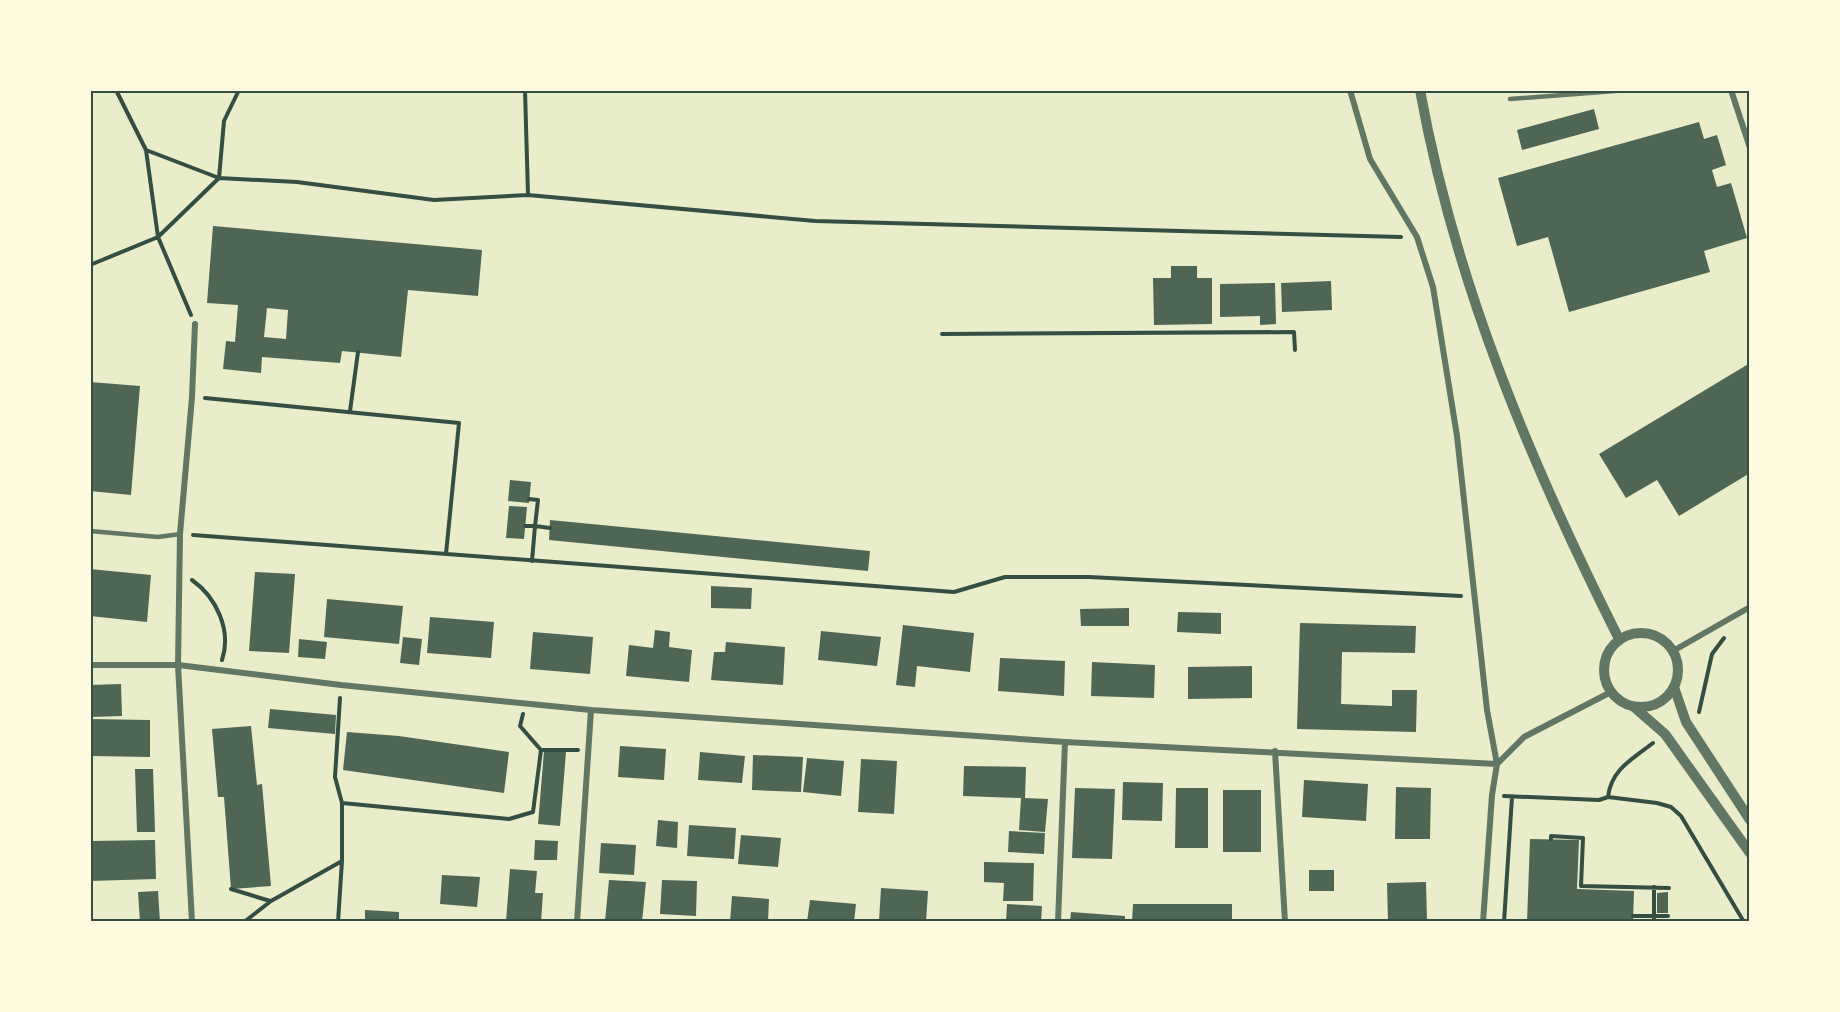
<svg xmlns="http://www.w3.org/2000/svg" width="1840" height="1012" viewBox="0 0 1840 1012" font-family="'Fira Sans Condensed',sans-serif">
<rect width="100%" height="100%" fill="#e9edc9"/>
<!-- building -->
<path fill="#4f6655" fill-rule="evenodd" d="M 1594,109 L 1599,129 L 1522,150 L 1517,130 Z
M 1699,122 L 1704,139 L 1717,135 L 1726,165 L 1712,170 L 1717,187 L 1731,183 L 1747,238 L 1704,251 L 1710,272 L 1569,312 L 1548,237 L 1517,246 L 1498,178 Z
M 213,226 L 482,250 L 478,296 L 408,290 L 401,357 L 342,351 L 340,363 L 262,357 L 261,373 L 223,369 L 226,341 L 235,342 L 238,305 L 207,303 ZM 267,308 L 288,310 L 286,339 L 264,337 Z
M 1171,266 L 1197,266 L 1197,278 L 1212,278 L 1212,324 L 1154,325 L 1153,278 L 1171,278 Z
M 1331,281 L 1332,310 L 1282,312 L 1281,283 Z
M 1275,283 L 1276,324 L 1260,325 L 1260,316 L 1220,317 L 1220,284 Z
M 1750,363 L 1750,473 L 1679,516 L 1657,480 L 1626,498 L 1599,454 Z
M 90,382 L 140,386 L 131,495 L 90,491 Z
M 510,480 L 531,482 L 529,503 L 508,501 Z
M 509,506 L 527,507 L 524,539 L 506,538 Z
M 550,520 L 870,551 L 868,571 L 549,540 Z
M 90,569 L 151,575 L 147,622 L 90,616 Z
M 255,572 L 295,574 L 289,653 L 249,651 Z
M 711,586 L 752,588 L 751,609 L 711,608 Z
M 327,599 L 403,606 L 399,644 L 324,637 Z
M 1129,608 L 1129,626 L 1081,626 L 1080,609 Z
M 1178,612 L 1221,613 L 1221,634 L 1177,632 Z
M 430,617 L 494,622 L 491,658 L 427,653 Z
M 1300,623 L 1416,626 L 1415,653 L 1342,652 L 1341,704 L 1392,706 L 1392,690 L 1417,690 L 1416,732 L 1297,729 Z
M 903,625 L 974,633 L 970,672 L 917,666 L 915,687 L 896,685 Z
M 655,630 L 670,632 L 669,647 L 692,650 L 689,682 L 626,676 L 629,645 L 653,648 Z
M 821,631 L 881,637 L 877,666 L 818,660 Z
M 533,632 L 593,637 L 590,674 L 530,669 Z
M 403,637 L 422,639 L 419,665 L 400,663 Z
M 299,639 L 327,642 L 325,659 L 298,657 Z
M 726,642 L 785,647 L 783,685 L 711,680 L 714,652 L 725,652 Z
M 1000,658 L 1065,661 L 1064,696 L 998,691 Z
M 1092,662 L 1155,665 L 1154,698 L 1091,696 Z
M 1252,666 L 1252,698 L 1188,699 L 1188,667 Z
M 121,684 L 122,716 L 90,717 L 90,685 Z
M 270,709 L 336,715 L 335,734 L 268,728 Z
M 90,719 L 150,720 L 150,757 L 90,756 Z
M 251,726 L 257,785 L 262,784 L 271,886 L 231,889 L 224,797 L 218,797 L 212,729 Z
M 347,732 L 399,736 L 509,752 L 504,793 L 343,770 Z
M 620,746 L 666,749 L 664,780 L 618,777 Z
M 544,751 L 566,752 L 560,826 L 538,824 Z
M 700,752 L 745,756 L 742,783 L 698,780 Z
M 753,755 L 803,757 L 801,792 L 752,790 Z
M 807,758 L 844,761 L 841,796 L 803,792 Z
M 861,759 L 897,761 L 894,814 L 858,812 Z
M 964,766 L 1026,767 L 1025,798 L 1048,799 L 1045,832 L 1019,830 L 1021,798 L 963,796 Z
M 135,769 L 153,769 L 155,832 L 137,832 Z
M 1304,780 L 1368,784 L 1366,821 L 1302,817 Z
M 1123,782 L 1163,783 L 1162,821 L 1122,820 Z
M 1396,787 L 1431,788 L 1430,839 L 1395,839 Z
M 1075,788 L 1115,789 L 1112,859 L 1072,858 Z
M 1176,788 L 1208,788 L 1208,848 L 1175,848 Z
M 1223,790 L 1261,790 L 1261,852 L 1223,852 Z
M 658,820 L 678,822 L 677,848 L 656,846 Z
M 689,825 L 736,828 L 734,859 L 687,856 Z
M 1009,831 L 1045,833 L 1044,854 L 1008,852 Z
M 741,835 L 781,838 L 778,867 L 738,864 Z
M 1530,839 L 1579,840 L 1577,889 L 1634,891 L 1633,922 L 1527,922 Z
M 155,840 L 156,879 L 90,881 L 90,841 Z
M 535,840 L 558,841 L 557,860 L 534,860 Z
M 601,843 L 636,845 L 634,875 L 599,873 Z
M 984,862 L 1034,863 L 1033,901 L 1003,901 L 1004,883 L 984,882 Z
M 510,869 L 537,871 L 535,893 L 543,893 L 541,922 L 506,922 Z
M 1309,870 L 1334,870 L 1334,891 L 1309,891 Z
M 442,875 L 480,877 L 477,907 L 440,904 Z
M 609,880 L 646,882 L 642,922 L 605,921 Z
M 662,880 L 697,881 L 696,916 L 660,914 Z
M 1426,882 L 1427,922 L 1388,922 L 1387,883 Z
M 881,888 L 928,891 L 926,922 L 879,921 Z
M 158,891 L 160,922 L 140,922 L 138,892 Z
M 1668,892 L 1668,913 L 1657,913 L 1657,893 Z
M 732,896 L 769,899 L 768,922 L 730,922 Z
M 810,900 L 856,904 L 854,922 L 807,922 Z
M 1007,904 L 1042,906 L 1041,922 L 1006,922 Z
M 1133,904 L 1232,904 L 1232,922 L 1132,922 Z
M 365,910 L 399,912 L 399,922 L 365,922 Z
M 1071,912 L 1125,916 L 1125,922 L 1070,922 Z"/>
<g fill="none" stroke-linecap="round" stroke-linejoin="round">
<!-- path -->
<path stroke="#344e41" stroke-width="4" d="M 116,90 L 146,150 L 158,237 L 191,315
M 525,90 L 528,195
M 146,150 L 219,178 L 224,121 L 239,90
M 90,265 L 158,237 L 219,178 L 297,182 L 434,200 L 528,195 L 815,221 L 1401,237
M 942,334 L 1294,332 L 1295,350
M 205,398 L 459,423 L 446,554
M 350,411 L 358,352
M 529,499 L 538,500 L 535,526 L 550,528
M 525,526 L 535,526 L 532,561
M 193,535 L 954,592 L 1005,577 L 1089,577 L 1461,596
M 192,580 C 216,597 232,630 222,660
M 340,698 L 335,777 L 342,803 L 509,819 L 533,812 L 541,750 L 578,750
M 1699,712 L 1712,654 L 1724,638
M 523,714 L 520,726 L 541,750
M 1504,796 L 1599,800 L 1608,797 L 1657,803 L 1671,807 L 1681,816 L 1744,922
M 1608,797 C 1611,770 1632,759 1653,743
M 342,803 L 342,861
M 1551,839 L 1551,836 L 1583,838 L 1581,886 L 1669,888
M 1654,887 L 1654,922
M 231,889 L 270,901
M 1633,916 L 1668,916
M 244,922 L 271,901 L 342,861 L 338,922
M 1504,922 L 1512,797"/>
<!-- service -->
<path stroke="#617663" stroke-width="4.5" d="M 1510,99 L 1628,90
M 90,531 L 158,537 L 180,534"/>
<!-- minor -->
<path stroke="#617663" stroke-width="6" d="M 1350,90 L 1370,159 L 1417,237 L 1433,287 L 1457,436 L 1487,710 L 1497,764 L 1492,795 L 1483,922
M 1731,90 L 1750,148
M 1673,651 L 1750,607
M 90,665 L 178,665 L 341,685 L 591,710 L 1065,742 L 1497,764
M 1275,751 L 1285,922
M 1497,764 L 1524,737 L 1611,692
M 192,922 L 178,665 L 180,534 L 192,397 L 195,324
M 577,922 L 591,710
M 1058,922 L 1065,742"/>
<!-- tertiary -->
<path stroke="#617663" stroke-width="10" d="M 1420,90 C 1455,284 1531,464 1619,639
M1604 670a37 37 0 1 1 74 0a37 37 0 1 1-74 0Z
M 1674,687 L 1686,722 L 1750,820
M 1634,707 L 1665,734 L 1750,853"/>
</g>
<!-- border -->
<rect width="1840" height="1012" fill="none" stroke="#fefae0" stroke-width="183"/>
<rect x="92" y="92" width="1656" height="828" fill="none" stroke="#344e41" stroke-width="2"/>
</svg>
